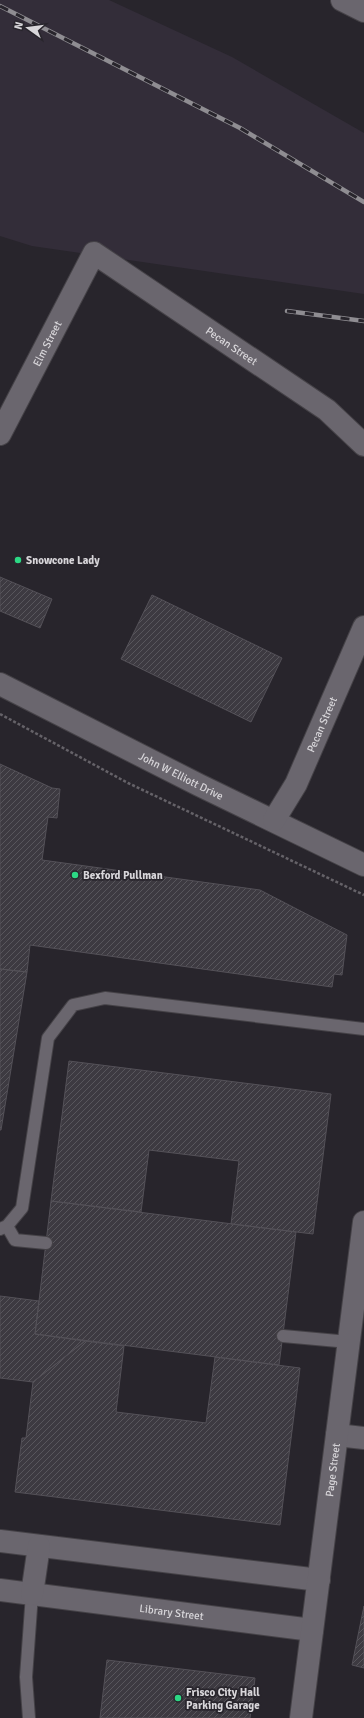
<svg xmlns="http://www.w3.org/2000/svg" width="364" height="1718" viewBox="0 0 364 1718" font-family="Signika,sans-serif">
<defs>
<pattern id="building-hatch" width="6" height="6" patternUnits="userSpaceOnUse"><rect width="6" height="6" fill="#3d3a41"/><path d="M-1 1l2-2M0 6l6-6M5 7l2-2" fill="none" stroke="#58565c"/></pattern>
</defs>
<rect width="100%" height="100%" fill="#28252c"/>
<!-- built -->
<path fill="#332d39" d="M 0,0 L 109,0 L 232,57 L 364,133 L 364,294 L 32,246 L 0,236 Z"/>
<!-- building -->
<path fill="url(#building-hatch)" stroke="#545158" d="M 0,577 L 52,599 L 40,628 L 0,611 Z
M 152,595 L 282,658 L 251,722 L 121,659 Z
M 0,764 L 52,788 L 60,789 L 57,818 L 48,817 L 42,860 L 260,890 L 347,935 L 342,975 L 334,974 L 332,987 L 30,945 L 27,972 L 0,969 Z
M 0,969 L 27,972 L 1,1130 L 0,1130 Z
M 69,1061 L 331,1094 L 313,1234 L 231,1224 L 239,1161 L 149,1150 L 141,1212 L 51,1201 Z
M 51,1201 L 296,1232 L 279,1365 L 35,1334 Z
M 0,1296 L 39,1301 L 35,1334 L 85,1341 L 33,1382 L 0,1378 Z
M 85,1341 L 124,1346 L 116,1412 L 206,1423 L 215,1357 L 300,1368 L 280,1525 L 15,1492 L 22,1438 L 26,1438 L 33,1382 Z
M 364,1606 L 364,1668 L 352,1665 Z
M 107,1660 L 255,1678 L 250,1718 L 100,1718 Z"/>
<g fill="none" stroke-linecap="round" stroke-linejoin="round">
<!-- service casing -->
<g stroke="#454247" stroke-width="14">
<path id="service" d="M 7,1226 L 15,1240 L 46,1243
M 0,1229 L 7,1226 L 22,1208 L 48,1038 L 73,1005 L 105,998 L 364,1029
M 283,1336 L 349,1342
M 29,1718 L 26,1677 L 32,1594"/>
</g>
<!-- minor casing -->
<g stroke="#454247" stroke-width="24">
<g id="minor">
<path d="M 342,0 L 364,11"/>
<path id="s1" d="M 0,434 L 94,253 L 327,410 L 364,445"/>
<path id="s2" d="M 0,684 L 199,785 L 364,865"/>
<path id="s3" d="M 274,820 L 296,784 L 364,627"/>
<path d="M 337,1435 L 364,1438"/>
<path d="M 0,1541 L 319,1580"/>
<path id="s4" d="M 0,1590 L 312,1630"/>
<path d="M 32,1594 L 39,1546"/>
<path id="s5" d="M 301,1718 L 364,1222"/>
</g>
</g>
<!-- path -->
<path stroke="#656268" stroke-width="2.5" stroke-dasharray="3 2" stroke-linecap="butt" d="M 0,714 L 128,783 L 364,895"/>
<!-- service -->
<use href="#service" stroke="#6a666e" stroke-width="12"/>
<!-- minor -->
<use href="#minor" stroke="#6a666e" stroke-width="22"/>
<!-- rail casing -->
<g stroke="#8f8d92" stroke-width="4.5">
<path id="rail" d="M 0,6 L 240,128 L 364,202
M 287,311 L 364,321"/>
</g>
<!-- rail -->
<use href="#rail" stroke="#28252c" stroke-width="3" stroke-dasharray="9" stroke-linecap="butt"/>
</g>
<!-- markers -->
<g fill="#2cd884" stroke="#28252c" stroke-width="1.5">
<circle cx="18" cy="560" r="4"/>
<circle cx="75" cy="875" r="4"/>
<circle cx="178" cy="1698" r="4"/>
</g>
<g text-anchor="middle" stroke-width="3.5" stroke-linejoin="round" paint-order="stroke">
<!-- street labels -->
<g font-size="11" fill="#d8d6da" stroke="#28252c">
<text dy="4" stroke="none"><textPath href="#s1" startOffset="102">Elm Street</textPath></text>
<text dy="4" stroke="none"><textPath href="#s1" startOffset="370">Pecan Street</textPath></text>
<text dy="4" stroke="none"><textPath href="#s3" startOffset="107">Pecan Street</textPath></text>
<text dy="4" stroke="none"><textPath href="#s2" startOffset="203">John W Elliott Drive</textPath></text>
<text dy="4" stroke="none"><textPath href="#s5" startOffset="250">Page Street</textPath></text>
<text dy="4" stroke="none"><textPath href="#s4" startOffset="173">Library Street</textPath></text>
</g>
<!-- poi labels -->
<g font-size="11" font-weight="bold" fill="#d8d6da" stroke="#28252c" text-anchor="start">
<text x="26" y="564">Snowcone Lady</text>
<text x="83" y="879">Bexford Pullman</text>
<text x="186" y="1696">Frisco City Hall<tspan x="186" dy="13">Parking Garage</tspan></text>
</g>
</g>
<!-- north arrow -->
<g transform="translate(28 28) rotate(284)" stroke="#28252c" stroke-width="3" paint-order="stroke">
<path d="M0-3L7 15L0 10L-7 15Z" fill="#d8d6da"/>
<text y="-6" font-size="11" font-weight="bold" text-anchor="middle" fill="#d8d6da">N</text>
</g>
</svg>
